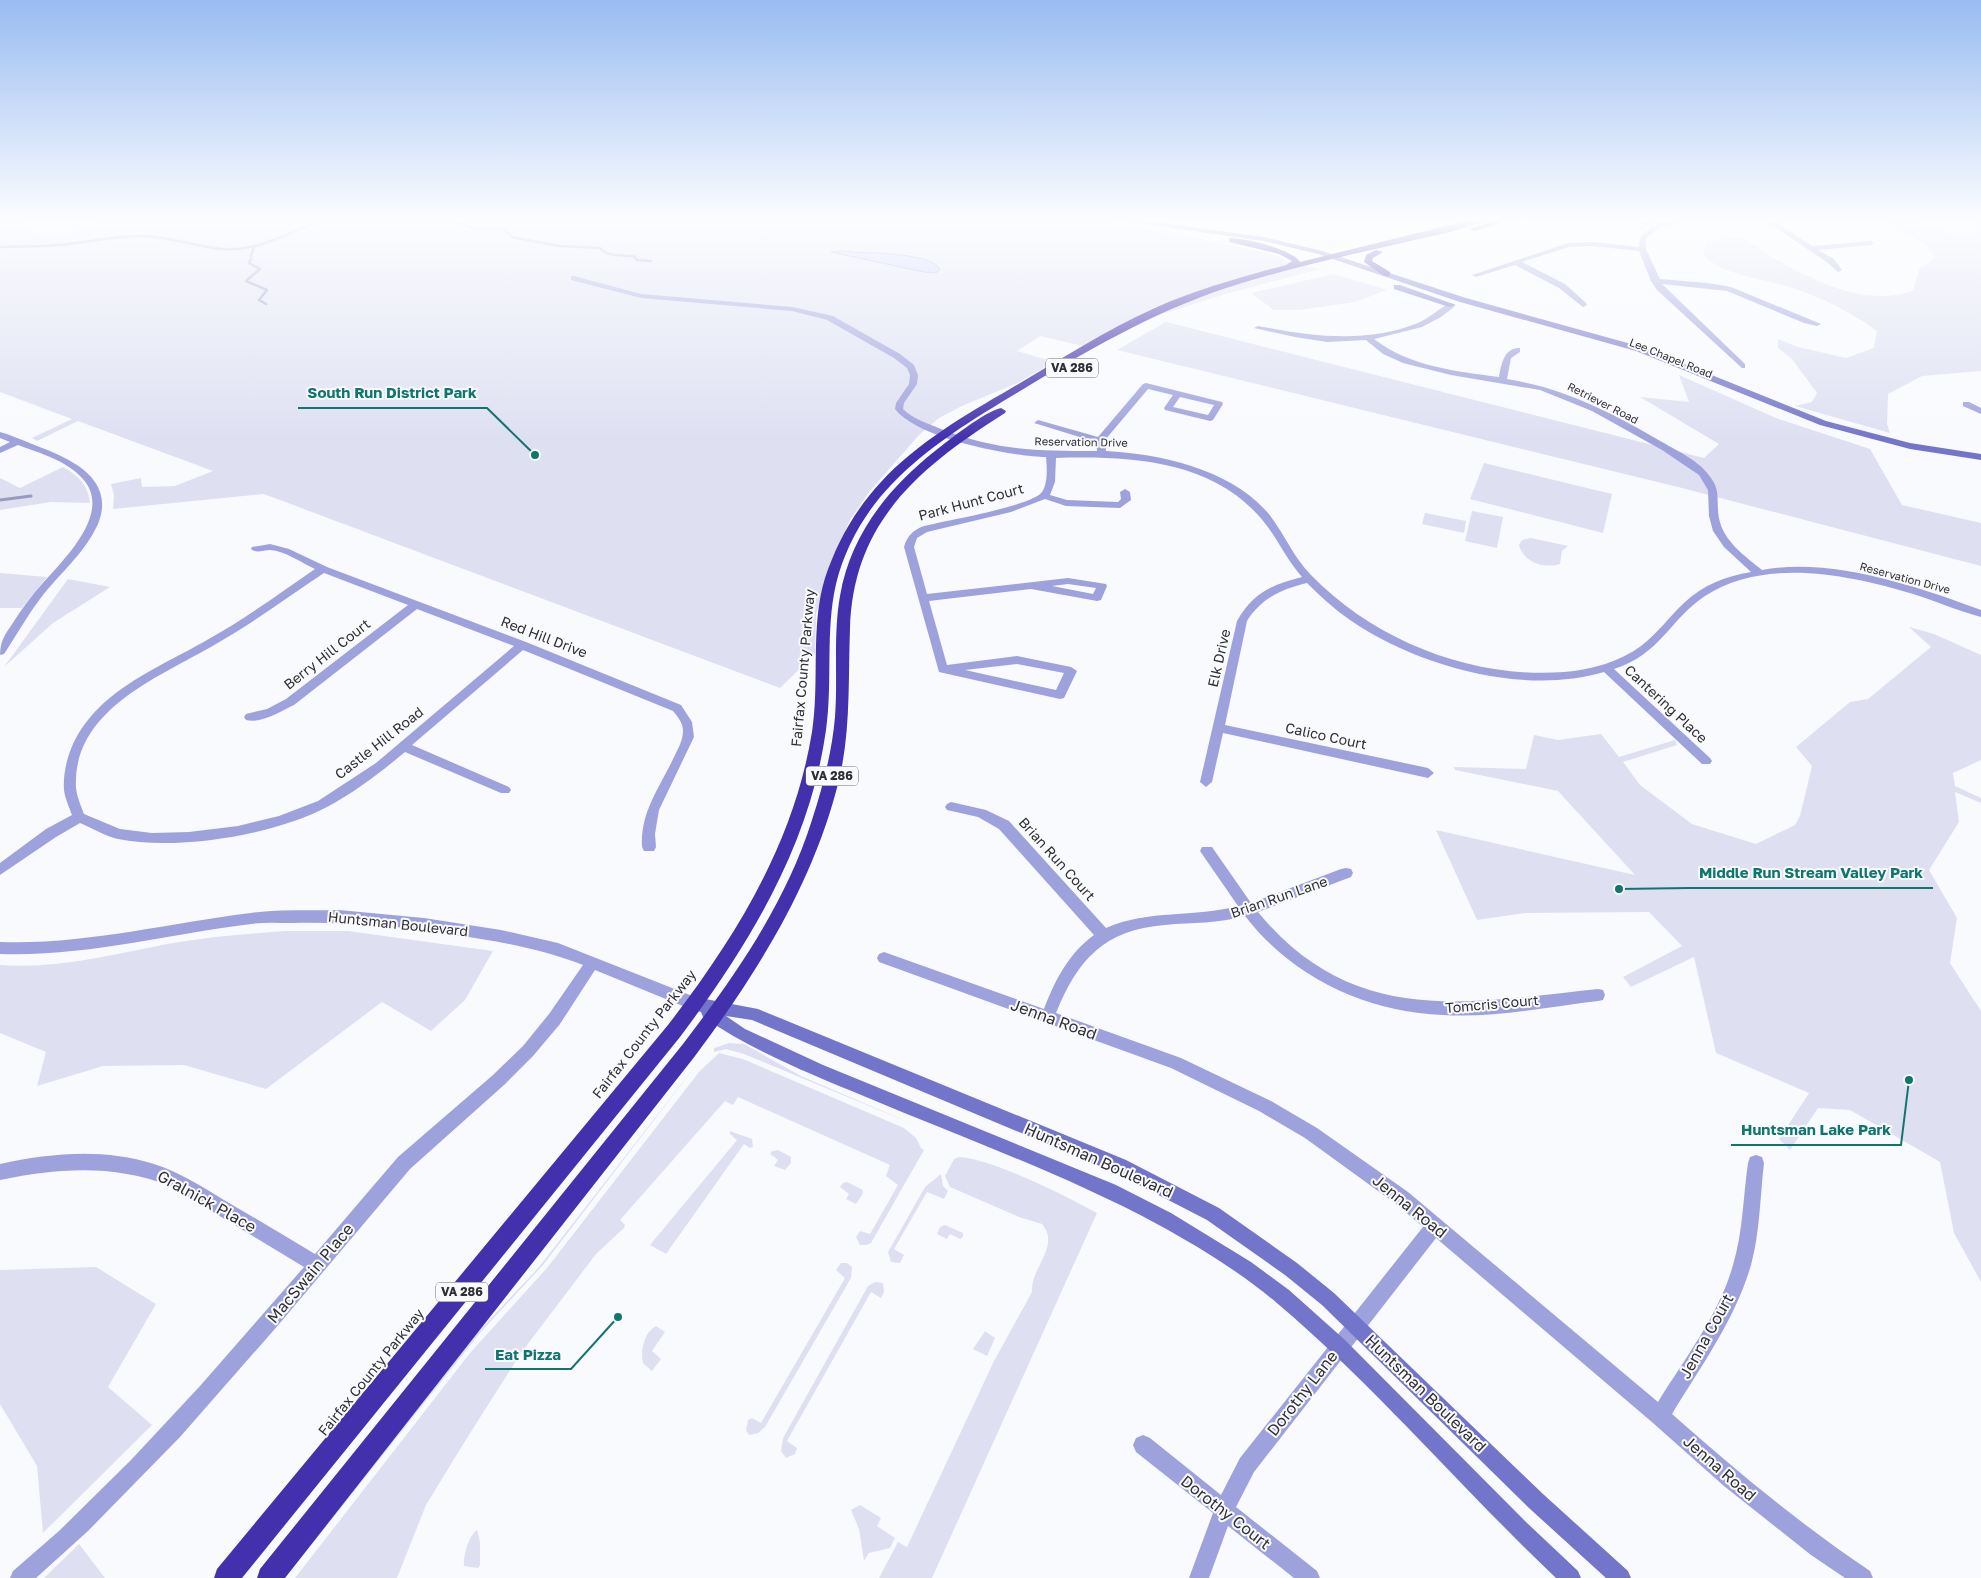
<svg xmlns="http://www.w3.org/2000/svg" width="1981" height="1578" viewBox="0 0 1981 1578" font-family="'Golos Text',sans-serif">
<rect width="100%" height="100%" fill="#f9fafe"/>
<!-- green -->
<path fill="#dee0f2" d="M 0,219 L 21,219 L 25,229 C 60,239 72,234 105,219 L 1086,219 L 1130,225 L 1259,251 L 1280,257 L 1287,262 L 1320,269 L 1229,293 L 1156,316 L 1092,348 L 1040,336 L 1017,351 L 1054,362 L 1015,384 L 962,406 L 939,418 L 919,435 L 869,492 L 850,520 L 831,562 L 816,615 L 815,654 L 780,688 L 264,494 L 113,509 L 114,495 L 111,484 L 141,478 L 142,487 L 175,486 L 213,471 L 78,421 L 37,441 L 32,438 L 72,419 L 0,392 Z
M 1878,219 L 1908,219 L 1956,234 L 1974,235 L 1981,219 L 1981,371 L 1922,376 L 1888,394 L 1887,424 L 1890,433 L 1795,406 L 1812,402 L 1817,393 L 1792,359 L 1778,348 L 1778,339 L 1798,347 L 1846,358 L 1874,348 L 1877,331 C 1851,312 1823,298 1792,288 C 1763,278 1726,277 1703,255 L 1708,242 C 1718,241 1729,237 1739,238 C 1749,239 1763,251 1772,257 C 1814,281 1864,307 1913,291 L 1919,269 L 1935,258 L 1924,243 Z
M 1334,274 L 1387,290 L 1355,302 L 1299,310 L 1274,310 L 1251,293 Z
M 1166,322 L 1704,458 L 1719,444 L 1640,397 L 1689,402 L 1679,375 L 1776,418 L 1870,449 L 1902,505 L 1981,523 L 1981,566 L 1678,487 L 1117,350 Z
M 1484,463 L 1612,494 L 1603,533 L 1470,499 Z
M 63,467 C 78,476 88,484 90,503 L 51,502 L 0,510 L 0,478 L 20,488 Z
M 1472,511 L 1503,517 L 1497,548 L 1465,541 Z
M 1425,513 L 1466,521 L 1464,533 L 1422,524 Z
M 1531,538 L 1568,546 L 1562,551 L 1560,564 C 1544,569 1523,562 1519,545 L 1522,540 Z
M 0,573 L 47,577 L 22,608 L 0,608 Z
M 68,579 L 110,587 L 53,623 L 4,667 Z
M 1909,627 L 1934,634 L 1981,655 L 1981,760 L 1953,773 L 1955,786 L 1981,798 L 1981,803 L 1955,792 L 1959,822 L 1929,870 L 1957,918 L 1950,963 L 1981,1011 L 1981,1282 L 1954,1233 L 1940,1162 L 1850,1110 L 1818,1108 L 1790,1150 L 1779,1139 L 1809,1093 L 1716,1053 L 1694,957 L 1631,987 L 1623,977 L 1682,946 L 1649,912 L 1525,913 L 1477,920 L 1436,830 L 1635,875 L 1558,791 L 1455,770 L 1454,767 L 1526,769 L 1534,735 L 1558,740 L 1601,734 L 1619,757 L 1675,740 L 1677,745 L 1623,762 L 1640,785 L 1692,824 L 1756,844 L 1795,825 L 1800,816 L 1812,766 L 1796,747 L 1850,702 L 1868,699 L 1931,647 Z
M 285,931 L 348,931 L 493,951 L 465,1000 L 431,1031 L 382,1002 L 266,1089 L 184,1065 L 103,1066 L 37,1086 L 46,1052 L 0,1033 L 0,965 C 57,969 111,955 167,944 C 206,937 245,934 285,931 Z
M 729,1043 L 744,1044 L 801,1076 L 915,1125 L 744,1054 L 726,1049 L 714,1052 L 714,1048 Z
M 719,1053 L 743,1059 L 904,1128 L 916,1138 L 921,1148 L 924,1150 L 871,1243 L 866,1245 L 860,1245 L 856,1237 L 860,1231 L 870,1234 L 898,1185 L 886,1176 L 890,1165 L 738,1097 L 733,1105 L 725,1101 L 620,1220 L 625,1225 L 624,1228 L 596,1254 L 568,1291 L 521,1353 L 467,1438 L 426,1505 L 397,1578 L 295,1578 L 470,1353 L 547,1268 L 699,1072 Z
M 704,1055 L 543,1265 L 480,1333 L 285,1578 L 478,1332 L 539,1267 Z
M 730,1131 L 752,1139 L 753,1147 L 750,1148 L 744,1144 L 666,1254 L 650,1245 L 737,1140 L 730,1134 Z
M 778,1150 L 791,1157 L 791,1163 L 785,1170 L 774,1166 L 778,1160 L 770,1154 L 772,1151 Z
M 959,1157 C 993,1159 1066,1196 1097,1213 L 932,1578 L 879,1578 L 898,1542 L 907,1547 L 994,1361 L 1032,1292 C 1030,1268 1061,1246 1042,1224 L 1019,1217 L 950,1187 L 945,1176 L 954,1159 Z
M 941,1174 L 943,1186 L 948,1191 L 944,1199 L 927,1192 L 894,1249 L 904,1255 L 900,1263 L 891,1262 L 888,1252 L 925,1187 Z
M 847,1182 L 863,1190 L 862,1195 L 856,1204 L 846,1199 L 849,1194 L 840,1187 L 843,1183 Z
M 945,1225 L 963,1233 L 963,1237 L 960,1239 L 950,1234 L 947,1239 L 937,1234 L 940,1227 Z
M 841,1263 L 847,1263 L 852,1267 L 851,1278 L 765,1427 L 758,1433 L 749,1435 L 746,1430 L 748,1420 L 752,1418 L 761,1423 L 845,1278 L 836,1270 Z
M 96,1267 L 156,1304 L 108,1387 L 152,1425 L 43,1533 L 37,1466 L 0,1404 L 0,1270 Z
M 875,1282 L 883,1283 L 884,1292 L 881,1298 L 871,1292 L 787,1441 L 797,1448 L 795,1454 L 786,1458 L 781,1451 L 783,1438 L 868,1286 Z
M 656,1326 L 665,1332 L 652,1351 L 661,1359 L 652,1371 L 643,1363 C 640,1351 644,1332 656,1326 Z
M 985,1331 L 995,1338 L 987,1356 L 973,1349 Z
M 860,1505 L 881,1518 L 877,1526 L 895,1538 L 890,1548 L 869,1553 L 864,1561 L 859,1529 L 851,1510 Z
M 477,1530 L 480,1542 L 480,1565 L 478,1568 L 464,1566 C 463,1556 469,1535 477,1530 Z
M 79,1544 L 105,1578 L 44,1578 Z"/>
<!-- water -->
<path fill="#c3c7fe" stroke="#979ac1" d="M 842,251 C 864,254 928,251 940,269 L 936,273 L 924,272 L 831,252 Z"/>
<g fill="none" stroke-linecap="round" stroke-linejoin="round">
<!-- stream-far1 -->
<path stroke="#979ac1" stroke-width="2.5" d="M 450,219 L 473,228 L 504,228 L 512,237 L 559,246 L 600,248 C 607,257 622,255 634,256 L 637,260 L 651,261
M 0,247 C 19,246 38,247 57,245 C 84,243 109,237 136,236 C 164,235 194,246 222,249 C 257,252 292,232 323,219
M 251,256 L 254,247
M 251,259 L 249,263 L 260,269 L 246,281 L 267,290 L 259,300 L 266,304"/>
<!-- stream -->
<path stroke="#979ac1" stroke-width="3" d="M 0,500 L 31,496"/>
<!-- street -->
<path fill="#9ea2dc" fill-rule="evenodd" d="M 1631,219 L 1641,219 L 1656,225 L 1672,219 L 1689,219 L 1659,228 L 1646,238 L 1646,249 L 1660,279 L 1708,283 L 1731,287 L 1821,324 L 1817,326 L 1804,323 L 1727,291 L 1662,284 L 1745,364 L 1745,368 L 1742,368 L 1657,290 L 1651,281 L 1639,251 L 1592,246 L 1569,247 L 1522,262 L 1565,284 L 1586,303 L 1587,305 L 1583,307 L 1559,288 L 1515,265 L 1476,277 L 1472,275 L 1568,243 L 1592,242 L 1639,247 L 1640,238 L 1651,227 Z
M 1763,219 L 1771,219 L 1812,246 L 1871,241 L 1874,243 L 1871,245 L 1818,250 L 1834,259 L 1842,270 L 1838,272 L 1828,263 Z
M 574,276 L 641,294 L 792,307 L 833,316 L 900,354 L 914,365 L 918,375 L 917,384 L 904,403 L 903,409 C 913,419 927,423 941,429 C 998,451 1037,451 1097,451 L 1096,442 L 1034,423 L 1038,420 L 1098,437 L 1143,384 L 1146,383 L 1222,402 L 1223,404 L 1213,420 L 1210,421 L 1165,410 L 1164,408 L 1173,395 L 1148,389 L 1105,440 L 1106,451 C 1161,454 1230,469 1268,513 C 1284,533 1293,557 1311,575 C 1375,641 1472,679 1564,672 C 1591,670 1619,662 1641,646 C 1658,633 1669,617 1684,603 C 1702,585 1727,576 1751,572 L 1724,547 L 1713,531 L 1709,516 L 1708,490 L 1699,475 L 1662,450 L 1592,411 L 1540,390 L 1451,375 L 1403,363 L 1383,354 L 1366,340 L 1327,342 L 1295,337 L 1254,328 L 1258,326 C 1312,336 1365,344 1418,323 C 1430,318 1440,307 1451,303 L 1455,305 L 1454,307 L 1441,317 L 1422,327 L 1374,339 C 1411,367 1455,371 1499,377 C 1501,365 1504,347 1520,348 L 1520,352 L 1511,358 L 1507,379 C 1564,388 1613,413 1662,442 C 1679,452 1700,461 1711,478 C 1721,491 1716,503 1719,518 C 1723,541 1745,556 1762,570 C 1832,557 1916,586 1981,610 L 1981,617 C 1958,611 1936,601 1913,594 C 1849,575 1765,557 1705,596 C 1670,619 1661,654 1614,669 L 1710,758 L 1712,761 L 1710,764 L 1702,764 L 1604,672 C 1523,696 1417,666 1350,620 C 1334,609 1320,596 1307,583 C 1282,589 1261,598 1247,621 L 1225,725 L 1428,768 L 1434,773 L 1428,778 L 1223,733 L 1212,782 L 1206,787 L 1200,782 L 1237,621 C 1253,593 1271,585 1302,577 C 1285,558 1275,533 1258,515 C 1207,459 1126,456 1056,458 L 1055,482 L 1050,495 L 1067,500 L 1118,502 L 1121,499 L 1120,492 L 1125,489 L 1130,492 L 1131,500 L 1120,508 L 1066,506 L 1045,499 L 1011,512 L 927,532 L 917,538 L 914,547 L 927,594 L 1068,578 L 1106,584 L 1107,586 L 1101,600 L 1097,601 L 1031,589 L 929,601 L 947,665 L 1017,656 L 1071,667 L 1077,671 L 1064,698 L 1060,699 L 939,672 L 904,547 C 907,536 913,530 924,526 C 944,521 1032,506 1042,492 C 1048,483 1047,468 1046,457 C 1010,456 918,439 895,409 L 896,403 L 909,384 L 910,375 L 907,368 L 894,358 L 827,320 L 792,311 L 641,298 L 571,280 L 571,276 ZM 1180,397 L 1214,405 L 1208,415 L 1173,407 ZM 1068,584 L 1096,588 L 1093,594 L 1052,586 ZM 1017,664 L 1064,673 L 1056,690 L 965,670 Z
M 1963,402 L 1969,402 L 1981,408 L 1981,414 L 1963,406 Z
M 0,432 C 11,435 22,440 32,444 C 67,457 117,477 98,524 C 85,553 59,574 40,599 C 27,616 16,636 4,654 L 0,655 C 0,638 8,631 16,618 C 24,606 32,595 42,584 C 64,559 114,512 82,478 C 66,460 39,453 18,445 L 0,453 L 0,447 L 10,442 L 0,438 Z
M 270,544 L 289,549 L 327,567 L 526,642 L 681,705 L 692,722 L 694,737 L 659,810 L 655,834 L 656,847 L 654,851 L 644,851 L 642,847 C 640,812 660,787 674,757 C 678,749 683,740 683,731 C 683,723 678,717 673,711 L 523,650 L 412,745 L 509,787 L 511,790 L 509,793 L 501,793 L 405,752 C 381,772 355,792 327,807 C 274,835 177,851 118,839 C 105,836 92,828 80,823 L 56,837 L 0,875 L 0,863 L 46,829 L 72,815 C 69,807 65,798 64,790 C 63,777 66,761 71,749 C 95,691 157,669 207,640 C 245,619 280,593 315,569 C 302,563 285,551 270,550 C 263,550 257,554 251,549 L 252,547 ZM 324,573 L 408,605 L 286,699 L 267,709 L 246,714 L 244,717 L 246,720 C 261,724 281,711 294,705 L 417,609 L 514,646 L 376,763 L 318,801 L 279,816 L 238,826 L 189,832 L 152,833 L 120,829 L 84,814 C 81,806 77,797 76,788 C 72,709 160,677 216,644 C 253,623 288,597 324,573 Z
M 951,802 L 986,810 L 1009,821 L 1106,928 C 1149,909 1194,918 1238,906 L 1200,851 L 1202,847 L 1212,847 L 1251,903 L 1341,869 L 1346,868 L 1351,869 L 1353,873 L 1351,877 L 1258,912 C 1353,1028 1468,1003 1598,989 L 1603,990 L 1605,995 L 1603,1000 L 1598,1001 C 1547,1007 1494,1018 1443,1015 C 1366,1012 1292,977 1245,916 C 1217,924 1194,922 1165,925 C 1104,930 1078,959 1056,1013 L 1181,1058 L 1271,1101 L 1317,1128 L 1408,1192 L 1658,1402 C 1685,1358 1719,1315 1733,1265 C 1743,1232 1743,1197 1748,1163 L 1750,1157 L 1756,1155 L 1762,1157 L 1764,1163 C 1760,1197 1760,1232 1751,1265 C 1735,1320 1701,1366 1672,1414 C 1735,1470 1800,1524 1870,1571 L 1873,1578 L 1845,1578 L 1811,1555 L 1724,1486 L 1653,1423 L 1436,1238 L 1254,1472 L 1236,1507 L 1317,1571 L 1320,1578 L 1294,1578 L 1228,1526 L 1209,1578 L 1189,1578 L 1213,1513 L 1136,1452 L 1133,1445 L 1136,1438 L 1143,1435 L 1150,1438 L 1221,1495 L 1240,1458 L 1423,1227 L 1396,1204 L 1305,1138 L 1259,1111 L 1171,1068 L 879,962 L 877,958 L 879,954 L 884,952 L 1044,1009 C 1055,980 1069,953 1094,935 L 999,829 L 978,817 L 947,810 L 945,807 L 947,804 Z
M 339,910 L 424,918 L 501,930 L 558,943 L 700,999 L 702,1004 L 700,1009 L 695,1011 L 595,970 L 560,1024 L 533,1056 L 504,1085 L 410,1169 L 280,1323 L 180,1437 L 88,1531 L 36,1578 L 10,1578 L 13,1571 L 59,1531 L 131,1460 L 200,1386 L 304,1267 L 170,1186 C 114,1164 58,1168 0,1180 L 0,1164 C 51,1153 103,1148 154,1164 C 179,1172 201,1186 224,1200 C 255,1218 285,1236 315,1254 L 398,1157 L 493,1075 L 523,1046 L 549,1014 L 583,965 C 542,949 498,941 455,935 C 401,926 347,922 293,923 C 279,923 265,922 251,924 C 168,934 84,957 0,954 L 0,942 C 84,945 168,923 251,913 C 280,909 310,911 339,910 Z"/>
<!-- secondary -->
<path fill="#7375ca" fill-rule="evenodd" d="M 1109,219 L 1130,219 L 1264,237 L 1322,251 L 1466,298 L 1642,347 L 1826,421 L 1910,443 L 1981,454 L 1981,460 L 1910,449 L 1820,425 L 1636,351 L 1460,302 L 1318,254 L 1264,241 Z
M 1394,285 L 1400,285 L 1456,305 L 1449,307 L 1394,289 Z
M 695,997 L 758,1009 L 1126,1160 L 1219,1208 L 1297,1263 L 1334,1293 L 1543,1494 L 1628,1571 L 1631,1578 L 1606,1578 L 1529,1508 L 1322,1305 L 1285,1275 L 1207,1220 L 1114,1172 L 752,1020 L 726,1016 L 745,1029 L 823,1065 L 1116,1185 L 1171,1213 L 1251,1262 L 1289,1290 L 1345,1340 L 1526,1522 L 1578,1571 L 1581,1578 L 1556,1578 C 1462,1489 1377,1388 1278,1304 C 1243,1274 1198,1246 1157,1224 C 1064,1174 963,1138 866,1097 C 810,1074 753,1051 703,1017 L 701,1012 L 690,1009 L 688,1004 L 690,999 Z"/>
<!-- highway -->
<path fill="#4230ad" fill-rule="evenodd" d="M 1474,219 L 1488,219 C 1463,231 1430,236 1402,243 C 1348,255 1295,267 1242,283 C 1165,306 1099,344 1030,385 C 982,414 931,443 891,485 C 865,512 845,547 836,584 C 825,632 833,681 826,730 C 810,845 749,945 680,1037 L 242,1578 L 214,1578 L 217,1569 L 668,1025 C 736,937 794,843 812,732 C 820,681 810,627 825,578 C 837,542 855,510 881,482 C 917,443 965,415 1010,389 C 1058,361 1104,331 1155,308 C 1197,289 1242,277 1286,265 L 1292,261 L 1279,254 L 1229,242 L 1229,238 C 1243,237 1294,250 1300,262 Z
M 1500,219 L 1514,219 L 1474,231 L 1470,229 Z
M 1376,250 L 1383,252 L 1373,258 L 1372,261 L 1390,272 L 1390,276 L 1384,276 L 1364,262 L 1366,255 Z
M 1001,408 L 1006,411 L 1005,413 C 920,467 853,521 850,629 C 848,680 851,730 839,780 C 814,882 758,972 695,1056 L 285,1578 L 257,1578 L 260,1569 L 683,1044 C 735,976 786,903 812,820 C 823,786 832,752 835,717 C 838,677 833,636 840,596 C 850,536 888,488 935,451 C 949,440 984,412 1001,408 Z"/>
</g>
<!-- sky -->
<linearGradient id="sky" x2="0" y2="1"><stop stop-color="#99bcf1"/><stop offset="0.5" stop-color="#fcfdff"/><stop offset="1" stop-color="#fcfdff" stop-opacity="0"/></linearGradient>
<rect width="1981" height="440" fill="url(#sky)"/>
<g text-anchor="middle" stroke-width="4" stroke-linejoin="round" paint-order="stroke">
<!-- far-street labels -->
<g font-size="11" fill="#303032" stroke="#f9fafe">
<text transform="translate(1671 358) rotate(22)" y="4">Lee Chapel Road</text>
<text transform="translate(1603 403) rotate(27)" y="4">Retriever Road</text>
<text transform="translate(1081 442) rotate(1)" y="4">Reservation Drive</text>
<text transform="translate(1905 578) rotate(15)" y="4">Reservation Drive</text>
</g>
<!-- shield labels -->
<g fill="#f9fafe" stroke="#6c6d6f" stroke-width="1">
<rect x="1046" y="358.5" width="52" height="19" rx="4"/>
<rect x="806" y="766.5" width="52" height="19" rx="4"/>
<rect x="436" y="1282.5" width="52" height="19" rx="4"/>
</g>
<g font-size="12" font-weight="bold" fill="#303032">
<text x="1072" y="372">VA 286</text>
<text x="832" y="780">VA 286</text>
<text x="462" y="1296">VA 286</text>
</g>
<!-- street labels -->
<g font-size="14" fill="#303032" stroke="#f9fafe">
<text transform="translate(971 502) rotate(-15)" y="5">Park Hunt Court</text>
<text transform="translate(544 637) rotate(21)" y="5">Red Hill Drive</text>
<text transform="translate(327 654) rotate(-38)" y="5">Berry Hill Court</text>
<text transform="translate(1219 658) rotate(-77)" y="5">Elk Drive</text>
<text transform="translate(803 668) rotate(-85)" y="5">Fairfax County Parkway</text>
<text transform="translate(1666 704) rotate(43)" y="5">Cantering Place</text>
<text transform="translate(1326 736) rotate(12)" y="5">Calico Court</text>
<text transform="translate(379 743) rotate(-38)" y="5">Castle Hill Road</text>
<text transform="translate(1057 859) rotate(48)" y="5">Brian Run Court</text>
<text transform="translate(1279 897) rotate(-19)" y="5">Brian Run Lane</text>
<text transform="translate(398 924) rotate(6)" y="5">Huntsman Boulevard</text>
<text transform="translate(1492 1004) rotate(-5)" y="5">Tomcris Court</text>
<text transform="translate(644 1034) rotate(-52)" y="5">Fairfax County Parkway</text>
<text transform="translate(371 1372) rotate(-51)" y="5">Fairfax County Parkway</text>
</g>
<!-- near-street labels -->
<g font-size="16" fill="#303032" stroke="#f9fafe">
<text transform="translate(1054 1019) rotate(20)" y="6">Jenna Road</text>
<text transform="translate(1099 1160) rotate(24)" y="6">Huntsman Boulevard</text>
<text transform="translate(207 1201) rotate(29)" y="6">Gralnick Place</text>
<text transform="translate(1410 1206) rotate(39)" y="6">Jenna Road</text>
<text transform="translate(310 1273) rotate(-50)" y="6">MacSwain Place</text>
<text transform="translate(1706 1336) rotate(-61)" y="6">Jenna Court</text>
<text transform="translate(1302 1393) rotate(-52)" y="6">Dorothy Lane</text>
<text transform="translate(1426 1393) rotate(44)" y="6">Huntsman Boulevard</text>
<text transform="translate(1720 1468) rotate(41)" y="6">Jenna Road</text>
<text transform="translate(1226 1512) rotate(38)" y="6">Dorothy Court</text>
</g>
</g>
<!-- callouts -->
<path fill="none" stroke="#0f766e" stroke-width="2" d="M535 455L487 408H298M1619 889L1689 888H1933M1909 1080L1901 1145H1731M618 1317L571 1369H485"/>
<g fill="#0f766e" stroke="#f9fafe" stroke-width="2">
<circle cx="535" cy="455" r="5"/>
<circle cx="1619" cy="889" r="5"/>
<circle cx="1909" cy="1080" r="5"/>
<circle cx="618" cy="1317" r="5"/>
</g>
<g font-size="15" text-anchor="middle" font-weight="bold" fill="#0f766e" stroke="#f9fafe" stroke-width="4" stroke-linejoin="round" paint-order="stroke">
<text x="392" y="398">South Run District Park</text>
<text x="1811" y="878">Middle Run Stream Valley Park</text>
<text x="1816" y="1135">Huntsman Lake Park</text>
<text x="528" y="1360">Eat Pizza</text>
</g>
</svg>
